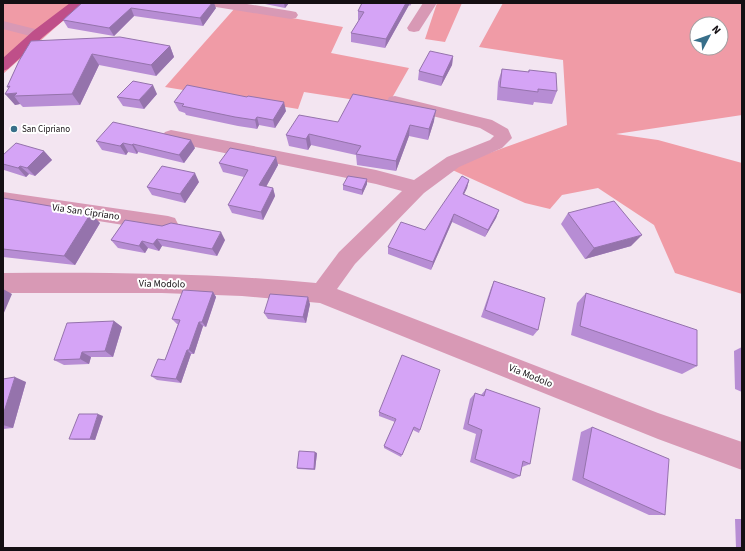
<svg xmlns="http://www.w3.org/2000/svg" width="745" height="551" viewBox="0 0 745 551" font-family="'Source Sans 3',sans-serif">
<rect width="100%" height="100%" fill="#f3e5f1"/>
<!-- green -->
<path fill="#f09ba6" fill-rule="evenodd" d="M 3,3 L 83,3 L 3,74 Z
M 437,3 L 462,3 L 445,42 L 425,39 Z
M 503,3 L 742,3 L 742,115 L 616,134 L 658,140 L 742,163 L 742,294 L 675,273 L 654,225 L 598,188 L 562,195 L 550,209 L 525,203 L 448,168 L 567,125 L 563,60 L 479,47 ZM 697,24 L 721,24 L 721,48 L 697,48 Z
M 235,8 L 343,27 L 331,53 L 409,68 L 388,105 L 304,92 L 298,109 L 165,87 Z"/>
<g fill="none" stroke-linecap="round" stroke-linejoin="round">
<!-- minor -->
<path fill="#d899b5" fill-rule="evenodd" d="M 209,3 L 241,3 L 291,11 L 296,12 L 298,15 L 296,18 L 291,19 L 216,7 L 211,6 Z
M 423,3 L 437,3 L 419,31 L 414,32 L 409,31 L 407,28 Z
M 3,21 L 43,31 L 45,34 L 43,37 L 38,38 L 3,29 Z
M 395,96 L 492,120 L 508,129 L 512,138 L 502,148 L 459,167 L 424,193 L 355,264 L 337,289 L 658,413 L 742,442 L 742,470 L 658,439 L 320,303 L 242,296 L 162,293 L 3,293 L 3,273 C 107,272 212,273 316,283 L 339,252 L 402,191 L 376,184 L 171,142 L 165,140 L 162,136 L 165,132 L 171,130 L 376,170 L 414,180 L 447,157 L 490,140 L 494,136 L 480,128 L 389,105 L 387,101 L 389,97 Z
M 3,192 L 168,216 L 175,218 L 178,224 L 175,230 L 168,232 L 3,206 Z"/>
<!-- major -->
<path fill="#bf4f89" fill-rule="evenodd" d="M 70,3 L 85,3 L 43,37 L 8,69 L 3,71 L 3,58 L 33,31 Z"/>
</g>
<!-- wall -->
<path fill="#b78dd4" d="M 82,3 L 216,8 L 203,26 L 134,16 L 114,36 L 68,28 L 63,20 Z
M 260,3 L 289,3 L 285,8 Z
M 362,3 L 412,3 L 410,6 L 409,5 L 385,48 L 351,42 L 351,33 L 359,20 L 358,20 L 358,11 Z
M 170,46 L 174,57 L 156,76 L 99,65 L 80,105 L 23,107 L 20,104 L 15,105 L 9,89 L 7,87 L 19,61 Z
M 453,56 L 452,65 L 441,86 L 418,80 L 419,71 Z
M 502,69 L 528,72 L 529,70 L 557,91 L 552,104 L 534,102 L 533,105 L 497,100 L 498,82 Z
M 157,94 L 144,109 L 123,106 L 117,97 Z
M 174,102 L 286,111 L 275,128 L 259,125 L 257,129 L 238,126 L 186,115 L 185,113 L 179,111 Z
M 434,121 L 428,140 L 409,136 L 396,171 L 357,165 L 356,155 L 311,145 L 308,150 L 289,146 L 286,135 L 338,122 Z
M 96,141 L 195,148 L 184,163 L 138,152 L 137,154 L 128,152 L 126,155 L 102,150 Z
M 44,151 L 52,160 L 35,176 L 29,174 L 26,177 L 4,170 L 3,169 L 3,155 Z
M 276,157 L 278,165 L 266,187 L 273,188 L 275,196 L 263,220 L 232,213 L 228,205 L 244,177 L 223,172 L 219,163 Z
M 469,180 L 467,188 L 464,194 L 499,210 L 496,218 L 485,237 L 452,222 L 431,270 L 388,254 L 388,247 L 425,230 Z
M 199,182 L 185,203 L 152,195 L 147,187 Z
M 367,184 L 362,195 L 343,190 L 343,185 Z
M 3,198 L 100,223 L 75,265 L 3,257 Z
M 568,213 L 631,246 L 585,259 L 561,224 Z
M 125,220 L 225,240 L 217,256 L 162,246 L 159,251 L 148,248 L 145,253 L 118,248 L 111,240 Z
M 494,281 L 538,330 L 533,336 L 481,317 L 491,288 Z
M 213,292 L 216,297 L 206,327 L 203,326 L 194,354 L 191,354 L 181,383 L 157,380 L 151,376 L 165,360 L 178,324 L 177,324 L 172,319 Z
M 586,293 L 697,366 L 682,374 L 571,335 L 577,303 Z
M 310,304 L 306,323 L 268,319 L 264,313 Z
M 114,321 L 122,327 L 113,357 L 91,357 L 89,364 L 64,365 L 54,360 Z
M 742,347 L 742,392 L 735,389 L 734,351 Z
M 3,379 L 26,382 L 13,428 L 3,429 Z
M 486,389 L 530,464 L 522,467 L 520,476 L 513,479 L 470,462 L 476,434 L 463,429 L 470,399 L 475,393 L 481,395 Z
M 379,412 L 420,430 L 419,433 L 413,430 L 401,457 L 384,448 L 384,446 L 395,422 L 379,416 Z
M 103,416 L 95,440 L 75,440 L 69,439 Z
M 592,427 L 665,515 L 649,515 L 572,480 L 581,432 Z
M 317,453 L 315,470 L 298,469 L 297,468 Z
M 735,519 L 742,519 L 742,548 L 736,548 Z"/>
<!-- shaded-wall -->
<path fill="#9573ac" d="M 212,3 L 214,3 L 216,8 L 203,26 L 200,18 Z
M 284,3 L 289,3 L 285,8 Z
M 406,3 L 409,3 L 409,5 L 385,48 L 386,39 Z
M 131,8 L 134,16 L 114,36 L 109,28 Z
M 170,46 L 174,57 L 156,76 L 151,65 Z
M 92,54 L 99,65 L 80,105 L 72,94 Z
M 453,56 L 452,65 L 441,86 L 443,77 Z
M 153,85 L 157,94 L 144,109 L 139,100 Z
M 17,93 L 14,96 L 20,104 L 15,105 L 5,94 Z
M 284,102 L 286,111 L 275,128 L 273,120 Z
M 436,110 L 434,121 L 428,140 L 429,129 Z
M 257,117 L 259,125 L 257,129 L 255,120 Z
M 410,125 L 409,136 L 396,171 L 396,161 Z
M 309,134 L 311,145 L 308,150 L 306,139 Z
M 191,140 L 195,148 L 184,163 L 179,155 Z
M 123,143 L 128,152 L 126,155 L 120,146 Z
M 133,144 L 138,152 L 137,154 L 132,145 Z
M 44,151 L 52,160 L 35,176 L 27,168 Z
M 276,157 L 278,165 L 262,194 L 259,185 Z
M 20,166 L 29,174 L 26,177 L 18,168 Z
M 195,173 L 199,182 L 185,203 L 180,194 Z
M 367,179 L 367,184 L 362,195 L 362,190 Z
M 469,180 L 467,188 L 460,202 L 463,194 Z
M 273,188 L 275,196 L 263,220 L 261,212 Z
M 499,210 L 496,218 L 485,237 L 488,230 Z
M 91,213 L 100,223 L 75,265 L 64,256 Z
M 454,214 L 452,222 L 431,270 L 433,262 Z
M 221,232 L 225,240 L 217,256 L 212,249 Z
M 642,235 L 631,246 L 585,259 L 594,248 Z
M 157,239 L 162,246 L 159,251 L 153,244 Z
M 142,241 L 148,248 L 145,253 L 139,246 Z
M 3,289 L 12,294 L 3,315 Z
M 213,292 L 216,297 L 206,327 L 202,322 Z
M 308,297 L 310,304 L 306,323 L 303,317 Z
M 114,321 L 122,327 L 113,357 L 105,351 Z
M 199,322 L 203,326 L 194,354 L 189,350 Z
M 187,350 L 191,354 L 181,383 L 176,379 Z
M 82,352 L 91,357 L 89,364 L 80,359 Z
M 15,377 L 26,382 L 13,428 L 3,425 L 3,415 Z
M 98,414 L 103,416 L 95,440 L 90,439 Z
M 315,452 L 317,453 L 315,470 L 314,469 Z"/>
<!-- building -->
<path fill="#d5a4f6" stroke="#9573ac" d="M 82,3 L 212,3 L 200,18 L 131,8 L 109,28 L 63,20 Z
M 362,3 L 406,3 L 386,39 L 351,33 L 364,12 L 358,11 Z
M 120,37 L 170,46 L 151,65 L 92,54 L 72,94 L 14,96 L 17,93 L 5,94 L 10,86 L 7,87 L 19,61 L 31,41 Z
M 430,51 L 453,56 L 443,77 L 419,71 Z
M 502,69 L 529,72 L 529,70 L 556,73 L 557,91 L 538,89 L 538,92 L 500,87 Z
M 133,81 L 153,85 L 139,100 L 117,97 Z
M 187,85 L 247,97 L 248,96 L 284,102 L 273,120 L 257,117 L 255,120 L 235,117 L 182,106 L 184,104 L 174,102 Z
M 353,94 L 436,110 L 429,129 L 410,125 L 396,161 L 356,154 L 361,146 L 309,134 L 306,139 L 286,135 L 299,115 L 338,122 Z
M 113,122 L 191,140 L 179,155 L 133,144 L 132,145 L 123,143 L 120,146 L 96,141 Z
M 16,143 L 44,151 L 27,168 L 20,166 L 18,168 L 3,164 L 3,155 Z
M 230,148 L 276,157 L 259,185 L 273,188 L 261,212 L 228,205 L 248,170 L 219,163 Z
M 162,166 L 195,173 L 180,194 L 147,187 Z
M 348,176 L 367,179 L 362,190 L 343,185 Z
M 462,176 L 469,180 L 463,194 L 499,210 L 488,230 L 454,214 L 433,262 L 388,247 L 401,222 L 425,230 Z
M 3,198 L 91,213 L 64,256 L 3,249 Z
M 614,201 L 642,235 L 594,248 L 568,213 Z
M 125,220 L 162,226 L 171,223 L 221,232 L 212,249 L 157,239 L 153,244 L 142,241 L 139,246 L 111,240 Z
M 494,281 L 545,298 L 538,330 L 485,310 Z
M 183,290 L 213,292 L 202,322 L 199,322 L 189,350 L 187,350 L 176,379 L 151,376 L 158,359 L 165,360 L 180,320 L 172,319 Z
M 586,293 L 697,330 L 697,366 L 580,326 Z
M 270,294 L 308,297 L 303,317 L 264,313 Z
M 114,321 L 105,351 L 82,352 L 80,359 L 54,360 L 67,323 Z
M 402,355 L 440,370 L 420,430 L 414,427 L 402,455 L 384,446 L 396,419 L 379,412 Z
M 15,377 L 3,415 L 3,379 Z
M 486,389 L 540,408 L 530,464 L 523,461 L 520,476 L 475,459 L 482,430 L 468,424 L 475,393 L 484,396 Z
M 79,414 L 98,414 L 90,439 L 69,439 Z
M 592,427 L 669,459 L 665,515 L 583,478 Z
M 299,451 L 315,452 L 314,469 L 297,468 Z"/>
<!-- markers -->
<circle fill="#386f8a" stroke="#fff" stroke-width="1.5" cx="14" cy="129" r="4"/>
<g text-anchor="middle" stroke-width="4" stroke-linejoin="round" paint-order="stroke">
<!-- far-poi labels -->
<g font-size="9" fill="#140f13" stroke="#fff" text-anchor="start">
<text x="22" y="132">San Cipriano</text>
</g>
<!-- street labels -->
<g font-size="10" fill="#140f13" stroke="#fff">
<text transform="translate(86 211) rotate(8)" y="4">Via San Cipriano</text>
<text transform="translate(162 283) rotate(1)" y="4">Via Modolo</text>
<text transform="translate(531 375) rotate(22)" y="4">Via Modolo</text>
</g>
</g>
<!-- border -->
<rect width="745" height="551" fill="none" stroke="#140f13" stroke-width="8"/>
<!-- north arrow -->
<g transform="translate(709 36) rotate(49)"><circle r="19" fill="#ffffff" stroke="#a19fa1"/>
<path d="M0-3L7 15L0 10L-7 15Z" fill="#386f8a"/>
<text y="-6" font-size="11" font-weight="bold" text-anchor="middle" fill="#140f13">N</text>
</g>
</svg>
